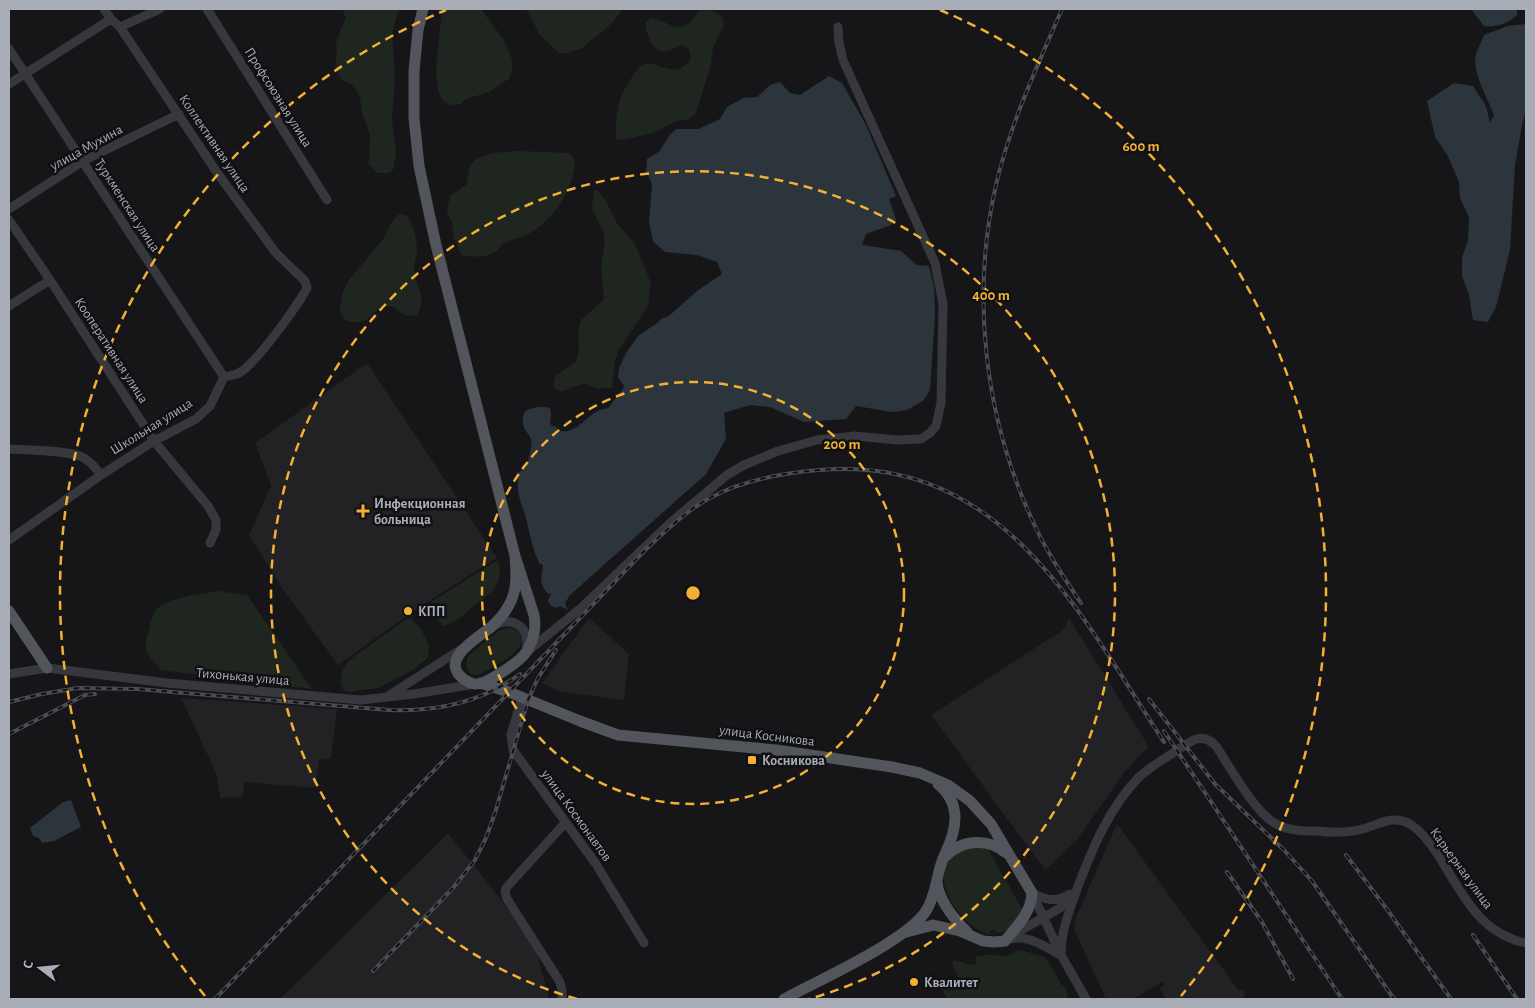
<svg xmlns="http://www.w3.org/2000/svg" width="1535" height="1008" viewBox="0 0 1535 1008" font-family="'Alegreya Sans',sans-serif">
<rect width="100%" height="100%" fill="#161618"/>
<!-- built -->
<path fill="#222225" d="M 367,363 L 497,558 L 415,610 L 338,665 L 284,591 L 249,535 L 271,486 L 255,443 Z
M 589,618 L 629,654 L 624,700 L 561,692 L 542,683 Z
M 1069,618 L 1149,747 L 1135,760 L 1124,773 L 1076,841 L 1045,870 L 931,715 L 1063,630 Z
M 181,698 L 337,709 L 331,758 L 319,760 L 315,788 L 244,782 L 243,797 L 220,798 L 217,775 Z
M 1117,824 L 1239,991 L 1242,989 L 1246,995 L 1243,997 L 1244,999 L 1166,999 L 1160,988 L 1164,985 L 1162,982 L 1133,999 L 1106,999 L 1074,929 L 1076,926 L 1073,924 Z
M 448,833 L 496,893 L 536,950 L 549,999 L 280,999 Z"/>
<!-- green -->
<path fill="#1e261f" d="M 342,9 L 399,9 L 392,32 L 395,77 L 392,120 L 396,153 L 393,170 L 389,173 L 378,173 L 369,164 L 370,135 L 362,112 L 360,97 L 353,86 L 341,79 L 335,68 L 337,49 L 336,41 L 346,18 Z
M 442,9 L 481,9 L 504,40 L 513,62 L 510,78 L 489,92 L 466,99 L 461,104 C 453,106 445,105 441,97 C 431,82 441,28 442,9 Z
M 526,9 L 622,9 L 620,13 L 609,26 L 582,48 L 567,53 L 559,53 L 540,35 Z
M 708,10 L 716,12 L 722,17 L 724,24 L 713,48 L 710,68 L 695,115 L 687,120 L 678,121 L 670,124 L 656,132 L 624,140 L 616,139 C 616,114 617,98 632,77 C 635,73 638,68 642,65 C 656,58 669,78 686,65 C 692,60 691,54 688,48 L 681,45 C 677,47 670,51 665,51 C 651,52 647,34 645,23 L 651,18 C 661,18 675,32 686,25 C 691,22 695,15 700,11 Z
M 517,151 L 569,153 C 577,158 575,166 573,174 C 567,200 549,223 525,236 C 519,239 512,238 507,242 C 502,244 499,249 495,252 C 484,258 473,257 461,255 L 454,238 L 452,222 L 447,212 L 450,196 L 466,185 C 468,179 468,171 471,165 C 479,152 503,152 517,151 Z
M 594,190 L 598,191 L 606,201 L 617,223 L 635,244 L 651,283 L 648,305 L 642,316 L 618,351 L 615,363 L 612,388 L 596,389 L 585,383 L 562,391 L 555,389 L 553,386 L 556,375 L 576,362 L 579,351 L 578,332 L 581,320 L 604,299 L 601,266 L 605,241 L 604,234 L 592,208 Z
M 399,214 L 406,215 C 414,223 416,238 417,249 C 417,256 414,262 414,269 C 415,287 427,294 418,315 L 407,316 C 401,314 396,307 390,306 C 370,305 373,330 345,320 L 339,310 L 343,291 L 349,280 L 384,238 L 391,223 Z
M 496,561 L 498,561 L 500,569 L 498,581 L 495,589 L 457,620 L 444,626 C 439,620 429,611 431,602 Z
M 217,591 L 247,595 L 312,689 L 161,670 C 146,652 142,653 149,630 C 151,623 152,613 158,608 C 170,597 201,594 217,591 Z
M 410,618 L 421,629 L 429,646 L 428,657 L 425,660 L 413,670 L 378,688 L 348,692 L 345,691 L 340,684 L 342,672 L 348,661 L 406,619 Z
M 508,628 C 513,628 519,630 521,635 C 530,650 489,669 478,675 C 466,676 466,667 467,657 L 498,631 Z
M 978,847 L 987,849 L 990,852 L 1024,913 L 1007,931 L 997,933 L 994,929 L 990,932 L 991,935 C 968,930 940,896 944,871 C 945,863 950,858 955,852 Z
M 1019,950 L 1043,956 L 1048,961 L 1061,984 L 1066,988 L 1068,999 L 947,999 L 943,991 L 944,987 C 952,985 956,983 958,975 L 952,964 L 954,960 L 971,965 L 977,963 L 975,960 L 976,956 C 987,955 995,954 1005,957 Z"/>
<!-- water -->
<path fill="#2c353c" d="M 1471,9 L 1517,9 L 1517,15 C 1507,24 1498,27 1484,26 Z
M 1526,24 L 1525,40 L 1526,109 L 1522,125 L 1515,165 L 1510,250 L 1496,307 L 1488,322 L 1473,320 L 1469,295 L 1462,276 L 1462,257 L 1468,241 L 1469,217 L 1460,198 L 1459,182 L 1448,156 L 1435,137 L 1427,101 L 1454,83 L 1473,86 L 1486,106 L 1490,123 L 1494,115 C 1487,96 1472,74 1476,54 C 1478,48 1482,41 1484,35 L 1508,26 Z
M 829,76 L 842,83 L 866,125 L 896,196 L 889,199 L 896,219 L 891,225 L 866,234 L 862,245 L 901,251 L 917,265 L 929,266 L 934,287 L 935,315 L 930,390 L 923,401 L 907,410 L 892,412 L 856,406 L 846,419 L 804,422 L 770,407 L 750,405 L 724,413 L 726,439 L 706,474 L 570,595 L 565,603 L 568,610 L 560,606 L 556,608 L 551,606 L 548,601 L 551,593 L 548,594 C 538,582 542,578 543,565 L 539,563 C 533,549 530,536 527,522 C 522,501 515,496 519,472 C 521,471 524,469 526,467 C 528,463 533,443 531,439 C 526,429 520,427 524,413 C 529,407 542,406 550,408 L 551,413 L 550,424 L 553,426 L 557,427 L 557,430 C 574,436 584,419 596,412 C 600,409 603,410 608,408 L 623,389 L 624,386 L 618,377 L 619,368 L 626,353 L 639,335 L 656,324 L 661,319 L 669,316 L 697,291 L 722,274 L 717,262 L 697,255 L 665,252 L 653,241 L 649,222 L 652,184 L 646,171 L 647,159 L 660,151 L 669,136 L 676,129 L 699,129 L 720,119 L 727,107 L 743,98 L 757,97 L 770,85 L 780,82 L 790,93 L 800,95 Z
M 71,800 L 81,827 L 54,841 L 42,843 L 39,838 L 33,836 L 30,828 L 63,802 Z"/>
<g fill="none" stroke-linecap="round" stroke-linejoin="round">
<!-- minor -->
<path stroke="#37383d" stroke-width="9" d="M 207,9 L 327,200
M 120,27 L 160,9
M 9,49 L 224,377
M 9,84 L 111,19
M 9,209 L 83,161 L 179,114
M 9,220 L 50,280 L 154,441 L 208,506 L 216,520 L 216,530 L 210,543
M 9,306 L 50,280
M 9,449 C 27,450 70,450 84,458 C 92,463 96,468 101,475
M 9,540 L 101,475 L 154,441 L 196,419 L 210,406 L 224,377 C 229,376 235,375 239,373 C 256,364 297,306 307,288 L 305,281 L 276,253 L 218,174 L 120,27 L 111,19 L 104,9
M 493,626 C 513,615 531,627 526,650
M 528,651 L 581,608 L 670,523 L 727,475 L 744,465 L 778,451 L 817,440 L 855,436 L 898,440 L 921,439 L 930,433 L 936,426 L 941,403 L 943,304 L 935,263 L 843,60 L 839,43 L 838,27
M 9,674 L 47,668 L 167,683 L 361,700 L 414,694 L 475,684
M 388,696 L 463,648
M 522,698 L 511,735 L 513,750 L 596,864 L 644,943
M 1032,893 L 1061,955 L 1086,999
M 1032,893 C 1046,900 1056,903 1070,894
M 1011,936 L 1060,908 L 1072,895
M 1010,939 C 1028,934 1045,947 1061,955
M 1061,955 C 1061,931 1069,912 1077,889 C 1092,849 1109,808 1139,777 C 1150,767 1164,759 1176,751 C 1191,741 1202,731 1216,746 C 1230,767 1255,813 1276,824 C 1289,831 1304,831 1317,831 C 1334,833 1350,833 1366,828 C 1382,823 1394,815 1410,824 C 1421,831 1431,844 1438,855 C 1462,892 1478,933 1526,943
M 562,999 L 562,990 L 560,982 L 507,899 L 505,892 L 506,888 L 565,823"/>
<!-- major -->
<path stroke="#53555c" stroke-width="11" d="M 423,9 L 418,30 L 414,71 L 414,118 L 419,166 L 436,245 L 515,556 L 534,615 C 536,626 535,635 530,645 C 529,648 527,652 524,655 C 517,663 486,685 475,684 C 472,684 467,681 465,680 C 437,661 477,638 490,628 C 497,622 505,613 509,605 C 518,589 516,573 515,556
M 9,611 L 47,668
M 480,683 L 509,692 L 580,721 L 618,735 L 776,750 L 892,767 L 920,773 L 948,785 L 970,801 L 980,812 L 991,824 L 1032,893 C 1031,913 1017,926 1005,941 L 994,942 L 983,941 L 960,931 L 933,925 L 903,933
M 946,856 C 962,839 989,838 1006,853
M 937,882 C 939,901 954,919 967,932
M 784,999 C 817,981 907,941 926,911 C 937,894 936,872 945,854 C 957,829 962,804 938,784"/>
<!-- rail casing -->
<g stroke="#4a4c52" stroke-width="4">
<path id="rail" d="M 1062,9 C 1037,67 1010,124 996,185 C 971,294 984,413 1030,515 C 1043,546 1062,575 1081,603
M 1149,699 L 1215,784 L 1284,850 L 1312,881 L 1394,999
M 9,702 L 42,694 L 78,688 L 137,689 L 389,710 C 436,712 482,702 520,674
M 1164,731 L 1342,999
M 9,734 L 85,695 L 95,694
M 1346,855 L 1386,908 L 1451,999
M 1227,872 L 1262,922 L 1293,979
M 1473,935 L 1517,999
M 373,971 L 453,888 L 475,860 L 486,838 L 495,813 L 528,700 L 538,678 L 556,650
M 215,999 L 648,547 C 667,530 687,510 710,498 C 743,480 782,473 819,470 C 1002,454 1079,612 1164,742"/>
</g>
<!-- rail -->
<use href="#rail" stroke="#111113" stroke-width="2" stroke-dasharray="5.5" stroke-linecap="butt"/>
</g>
<!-- distance rings -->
<g fill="none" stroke="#f2b134" stroke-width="2.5" stroke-dasharray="9 6">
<circle cx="693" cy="593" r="211"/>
<path d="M577 999A422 422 0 1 1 809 999"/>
<path d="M205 996A633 633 0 0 1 446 10M940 10A633 633 0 0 1 1181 996"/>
</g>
<!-- markers -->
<g fill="#f2b134" stroke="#111113" stroke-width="2">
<path d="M360.5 503.5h5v5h5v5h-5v5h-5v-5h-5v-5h5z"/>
<circle cx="408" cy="611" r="5"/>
<rect x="747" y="755" width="10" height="10" rx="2.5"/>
<circle cx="914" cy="982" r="5"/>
</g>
<g text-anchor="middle" stroke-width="5" stroke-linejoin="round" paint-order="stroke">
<!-- street labels -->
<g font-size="14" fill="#a8adb8" stroke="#111113">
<text transform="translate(279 97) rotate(58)" y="5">Профсоюзная улица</text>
<text transform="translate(215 143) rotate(56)" y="5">Коллективная улица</text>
<text transform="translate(86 147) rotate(-29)" y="5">улица Мухина</text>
<text transform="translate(128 205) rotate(57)" y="5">Туркменская улица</text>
<text transform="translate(112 350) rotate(57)" y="5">Кооперативная улица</text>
<text transform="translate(151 426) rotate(-32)" y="5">Школьная улица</text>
<text transform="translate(243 676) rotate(5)" y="5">Тихонькая улица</text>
<text transform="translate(767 735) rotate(7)" y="5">улица Косникова</text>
<text transform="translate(577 815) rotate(54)" y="5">улица Космонавтов</text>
<text transform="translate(1462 868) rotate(54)" y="5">Карьерная улица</text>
</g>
<!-- poi labels -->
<g font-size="14" font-weight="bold" fill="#a8adb8" stroke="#111113" text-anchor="start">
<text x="374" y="508">Инфекционная<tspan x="374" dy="16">больница</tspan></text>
<text x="418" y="616">КПП</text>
<text x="762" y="765">Косникова</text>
<text x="924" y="987">Квалитет</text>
</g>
</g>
<circle cx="693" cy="593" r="8" fill="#f2b134" stroke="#111113" stroke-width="2.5"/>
<g font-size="15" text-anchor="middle" font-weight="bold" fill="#f2b134" stroke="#111113" stroke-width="5" stroke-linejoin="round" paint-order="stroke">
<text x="1141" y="151">600 m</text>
<text x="991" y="300">400 m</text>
<text x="842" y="449">200 m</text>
</g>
<!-- border -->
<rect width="1535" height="1008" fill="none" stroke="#a8adb8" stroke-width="20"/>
<!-- north arrow -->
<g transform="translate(40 968) rotate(286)" stroke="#111113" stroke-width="4" paint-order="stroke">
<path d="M0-4L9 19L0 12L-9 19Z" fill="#a8adb8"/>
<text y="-8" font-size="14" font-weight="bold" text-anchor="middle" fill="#a8adb8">С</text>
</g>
</svg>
